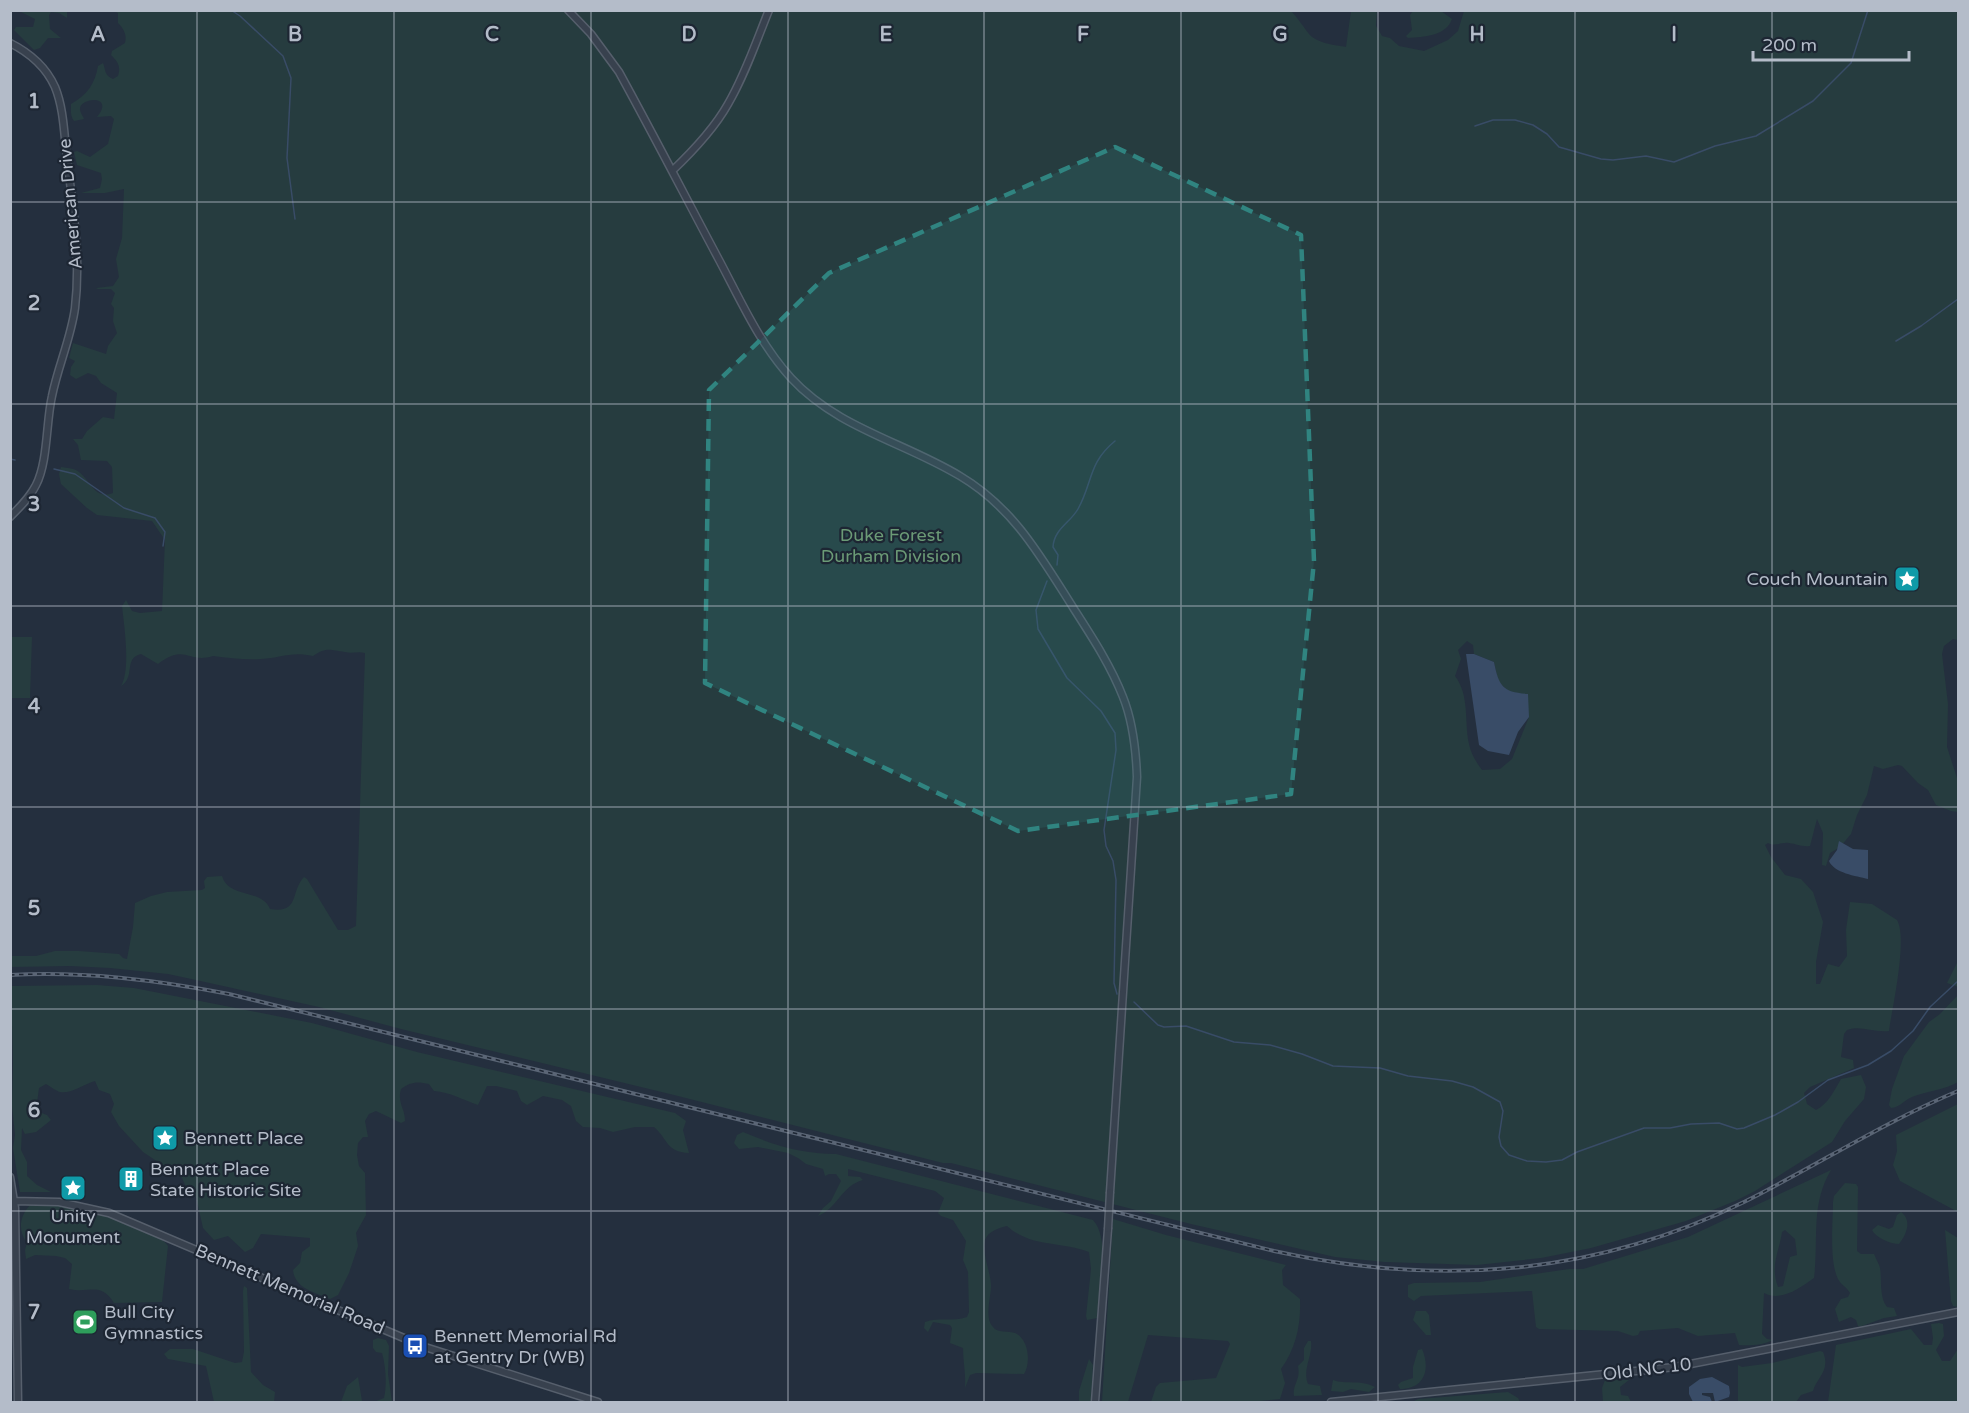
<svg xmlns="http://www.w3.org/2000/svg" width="1969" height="1413" viewBox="0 0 1969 1413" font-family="'Varela Round',sans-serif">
<rect width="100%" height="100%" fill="#242f3e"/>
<!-- green -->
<path fill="#263c3f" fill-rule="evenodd" d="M 1290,10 C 1298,18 1302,25 1309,34 C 1316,43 1335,45 1346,47 L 1351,11 L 1377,10 L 1376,26 L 1382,36 L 1390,38 L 1399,46 L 1424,51 L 1448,40 L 1458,31 L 1464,11 L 1958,11 L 1958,640 L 1953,639 L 1944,646 L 1942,654 L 1948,704 L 1947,747 L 1957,778 L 1958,812 L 1951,811 L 1936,805 L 1928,790 L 1918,783 L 1902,766 L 1898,765 L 1883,769 L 1874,766 L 1867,795 L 1857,815 L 1851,834 L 1840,847 L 1830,853 L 1826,866 L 1822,865 L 1823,833 L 1817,819 L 1810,846 C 1802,847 1797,844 1789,843 C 1781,842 1775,847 1768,843 L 1765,845 L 1771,857 L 1785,875 L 1801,879 L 1813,892 L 1823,922 L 1816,962 L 1816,984 L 1820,984 L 1828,964 L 1839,967 L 1847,956 L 1846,930 L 1850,902 L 1872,904 L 1897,920 C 1908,939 1892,1008 1889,1031 C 1874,1033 1860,1025 1847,1030 L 1844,1034 L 1841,1057 L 1853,1060 L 1854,1068 L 1810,1087 L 1804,1093 L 1807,1104 L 1816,1110 C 1828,1104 1834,1091 1841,1079 L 1861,1075 L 1866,1087 L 1864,1099 L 1845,1121 L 1832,1142 L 1755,1191 L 1735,1201 L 1686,1221 L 1591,1248 L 1541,1258 L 1477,1265 L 1385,1262 L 1335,1257 L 1191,1224 L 951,1163 L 943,1163 L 674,1095 L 401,1029 L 319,1007 L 196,980 L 168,974 L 110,968 L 70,966 L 11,967 L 10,956 L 36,956 L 55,951 L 79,951 L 119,954 L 123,958 L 127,959 L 133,927 L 135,903 L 151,896 L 167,892 L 202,890 L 205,888 L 204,881 L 207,877 L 222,876 C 229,899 261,888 270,909 C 300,914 290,892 304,877 L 307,879 L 338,930 L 348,930 L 356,926 L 365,653 C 358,651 352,654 345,652 C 329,650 327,647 313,656 C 291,651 281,658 261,659 C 245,660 229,658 213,656 C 187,664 186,643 158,664 L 141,654 C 123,658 136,677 121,686 C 131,669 124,625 122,606 L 126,600 L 132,611 L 140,613 L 162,611 L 165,540 L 152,521 L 97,515 L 87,508 L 61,484 L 59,474 L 61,467 C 67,468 75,468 79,472 C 91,481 94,500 113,493 L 112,467 L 107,461 L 81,460 L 78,445 L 73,439 L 82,439 L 87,431 L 103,417 L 114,419 L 117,393 L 101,383 L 96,376 L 88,373 L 76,379 L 70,375 L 71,367 L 75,361 L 69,358 L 73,343 L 106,354 L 108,346 L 117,333 L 113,321 L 114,308 L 111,304 L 115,293 L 111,289 L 98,289 L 96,288 L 113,286 L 119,277 L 116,259 L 122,238 L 124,189 L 105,193 L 81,193 L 100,188 L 102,179 L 101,173 L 77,165 L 74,152 L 77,151 L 90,157 L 108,144 L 114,119 L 111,116 L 97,117 C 116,94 78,97 80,110 C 81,114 83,116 84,119 L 74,121 C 70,116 71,110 71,104 C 87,95 95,84 98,66 L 103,63 C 106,71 104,75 113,79 L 118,76 C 121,66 118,62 111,55 L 112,51 L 125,43 C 127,35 124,29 118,23 L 118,13 L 114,11 ZM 1467,641 L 1473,645 L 1474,654 L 1494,662 L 1498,681 L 1507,690 L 1513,693 L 1529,717 L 1512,759 L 1500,769 L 1482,770 C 1476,762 1471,754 1469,744 C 1464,721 1470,696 1455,676 L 1461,659 L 1458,650 Z
M 19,11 L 67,11 L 67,18 L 59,13 L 51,12 L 49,15 L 50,29 L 61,38 L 48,38 L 40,48 L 34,50 L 14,30 L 16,27 L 33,27 L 35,19 Z
M 1413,11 L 1441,11 L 1452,19 C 1446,36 1424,37 1408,38 L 1406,36 L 1412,30 L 1410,15 Z
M 11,637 L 32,637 L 30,698 L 11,698 Z
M 1958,961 L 1958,987 L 1947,983 Z
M 97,985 L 134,988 L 312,1023 L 417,1052 L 675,1113 L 686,1121 L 683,1130 L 689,1153 C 666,1152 668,1139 654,1127 L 635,1127 L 613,1132 L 600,1128 L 583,1127 L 576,1121 L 571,1106 L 562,1100 L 543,1096 L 527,1105 L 521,1101 L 517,1091 L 496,1086 L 487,1086 L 478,1105 C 463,1100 450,1092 434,1091 L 429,1084 C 417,1081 410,1082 401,1089 C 397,1103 405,1108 405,1121 L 401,1123 L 376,1111 L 369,1114 L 365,1121 L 368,1137 L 363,1137 L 358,1143 L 357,1155 L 359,1166 L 365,1173 L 366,1215 L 356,1233 L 358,1246 L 349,1273 L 338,1295 L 330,1299 C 315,1292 295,1289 293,1270 L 300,1263 L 302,1252 L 310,1246 L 310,1238 L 261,1234 L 253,1248 L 245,1252 L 228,1236 L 214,1240 L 203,1228 L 196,1197 L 186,1187 L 182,1178 L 143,1152 L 119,1126 L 111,1112 L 114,1104 L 110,1094 L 99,1090 L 95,1081 C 84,1084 71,1094 60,1092 C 56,1091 50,1086 46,1084 L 39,1088 L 36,1111 L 47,1115 L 51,1120 L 36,1132 L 25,1134 L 22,1128 L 21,1150 L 27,1162 L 27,1176 L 37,1185 L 51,1192 L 20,1192 L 13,1148 L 15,1135 L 12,1106 L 13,1064 L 11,986 Z
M 1958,995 L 1958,1082 C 1944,1090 1927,1091 1912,1097 C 1903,1101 1900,1107 1891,1108 L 1889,1105 L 1892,1089 L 1904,1056 L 1929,1022 L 1940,1014 Z
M 1958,1104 L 1958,1212 L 1900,1181 L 1893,1165 L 1897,1151 L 1896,1135 Z
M 743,1132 C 773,1145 803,1154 836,1154 L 1093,1220 C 1111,1239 1099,1293 1097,1318 L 1087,1320 L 1086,1316 L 1091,1269 L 1089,1252 C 1060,1241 1031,1248 1007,1226 C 999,1228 988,1231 985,1240 C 981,1251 991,1273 991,1286 C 991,1297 984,1318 993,1327 C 997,1333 1009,1331 1015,1333 C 1029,1339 1031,1363 1024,1374 L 976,1373 L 970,1375 L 965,1388 C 966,1374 963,1362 963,1348 L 950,1343 L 952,1328 L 950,1325 L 933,1322 L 928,1332 L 924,1328 L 925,1322 C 938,1317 953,1322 967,1317 L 969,1312 L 968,1272 L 963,1260 L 966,1241 L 953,1220 L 941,1216 L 938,1213 L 944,1198 L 935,1191 L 848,1169 L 848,1176 L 860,1177 L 863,1180 C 841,1186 838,1208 818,1216 L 823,1208 L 831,1201 L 841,1181 L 836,1174 L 829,1174 L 825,1176 L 823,1169 L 806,1164 L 798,1158 L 788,1153 L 758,1147 L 739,1149 L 734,1143 L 737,1135 Z
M 1831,1170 C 1810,1205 1819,1240 1814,1278 C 1800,1288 1781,1302 1764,1293 L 1762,1334 L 1767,1339 L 1773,1340 C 1763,1345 1750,1346 1739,1345 L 1735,1333 L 1698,1336 L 1678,1328 L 1640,1331 L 1638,1335 L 1633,1336 L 1618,1331 L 1539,1329 L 1536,1327 L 1532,1291 L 1421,1296 L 1414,1301 L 1408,1297 L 1408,1285 L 1414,1283 L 1480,1282 L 1569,1269 L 1583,1269 L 1688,1237 ZM 1785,1230 L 1795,1239 L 1797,1255 L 1790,1257 L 1783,1286 L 1778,1287 C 1770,1265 1779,1253 1782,1232 Z
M 1845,1183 L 1856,1184 L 1858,1187 L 1857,1251 L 1861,1254 L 1874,1254 C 1876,1259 1879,1264 1880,1268 C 1882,1280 1879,1297 1887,1307 L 1894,1308 L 1897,1316 L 1884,1318 L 1862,1326 L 1858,1326 L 1856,1320 L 1851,1317 L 1839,1322 L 1835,1309 L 1841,1299 L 1848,1297 L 1850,1293 C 1847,1287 1841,1285 1838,1279 C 1829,1261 1833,1223 1833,1202 L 1834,1196 Z
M 31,1204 C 43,1204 57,1203 69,1204 C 88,1205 160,1231 168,1246 L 162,1302 L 114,1303 C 100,1281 90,1294 69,1289 L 72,1264 L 65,1258 L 56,1256 L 35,1255 L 26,1259 L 25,1250 L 27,1243 C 17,1230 20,1215 31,1204 Z
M 1901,1212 C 1912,1220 1907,1234 1899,1244 C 1891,1244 1876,1238 1872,1230 L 1878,1225 L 1889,1229 L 1893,1227 L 1897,1215 Z
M 1113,1219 L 1166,1235 L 1286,1265 L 1282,1270 L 1283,1285 L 1300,1299 C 1301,1325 1296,1348 1281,1369 L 1285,1383 L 1280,1399 L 1250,1402 L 1151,1402 L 1156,1387 L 1160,1383 L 1216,1378 L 1230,1344 L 1228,1341 L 1148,1335 L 1128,1402 L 1102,1402 Z
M 1945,1230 L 1958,1238 L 1957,1307 L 1953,1306 L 1951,1301 Z
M 244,1286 L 247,1288 L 251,1372 L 263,1385 L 275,1392 L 274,1402 L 214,1402 L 206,1366 L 168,1359 L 164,1354 L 170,1349 L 193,1349 L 235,1363 L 242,1362 L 244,1352 L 243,1291 Z
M 1416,1311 L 1426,1311 L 1429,1315 L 1431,1335 L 1426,1335 L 1413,1320 Z
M 1939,1323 L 1943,1324 L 1944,1336 L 1936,1350 L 1942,1361 L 1950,1361 L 1958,1349 L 1958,1402 L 1828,1402 L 1836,1345 L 1911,1329 L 1924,1345 L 1932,1345 L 1933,1338 L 1931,1324 Z
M 378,1338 L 386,1340 L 389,1346 L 388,1374 L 392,1402 L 341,1402 L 347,1386 L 358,1377 L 362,1401 L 374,1402 L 384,1398 C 387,1385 386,1367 382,1353 L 376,1352 L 373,1348 L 373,1340 Z
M 1308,1341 L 1311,1341 C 1313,1356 1302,1369 1308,1384 L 1320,1386 L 1322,1395 L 1294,1396 C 1292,1385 1301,1380 1298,1366 L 1304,1360 L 1304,1348 Z
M 1422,1349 C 1431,1370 1424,1389 1400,1389 L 1398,1385 L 1401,1382 L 1413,1378 L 1413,1367 L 1418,1350 Z
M 1820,1351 L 1823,1352 C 1831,1371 1816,1378 1813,1391 L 1801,1395 L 1796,1402 L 1738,1402 L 1738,1365 L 1742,1367 L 1772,1363 Z
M 1089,1359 L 1093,1365 L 1091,1402 L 1079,1402 L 1079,1391 Z
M 1333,1380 C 1346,1385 1359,1379 1375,1387 L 1369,1392 L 1351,1389 L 1343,1392 L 1331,1391 Z
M 1605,1380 L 1629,1380 L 1620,1387 L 1621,1395 L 1628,1396 L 1631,1402 L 1603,1402 L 1602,1388 Z
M 1508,1392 L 1518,1398 L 1520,1402 L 1412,1402 L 1418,1399 Z"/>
<!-- water -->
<path fill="#394c67" d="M 1466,654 L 1474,654 L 1494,662 C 1499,687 1503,692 1528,694 L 1529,717 L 1518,732 L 1509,755 L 1488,751 L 1479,745 Z
M 1839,841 L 1853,849 L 1868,850 L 1868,879 C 1856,876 1834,873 1829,861 L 1837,850 Z
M 1712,1377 L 1729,1386 L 1730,1393 L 1729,1397 L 1715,1402 L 1713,1393 L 1702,1393 L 1702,1395 L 1710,1397 L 1712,1402 L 1693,1402 L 1689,1394 L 1689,1387 L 1700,1379 Z"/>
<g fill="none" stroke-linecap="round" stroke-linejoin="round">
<!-- stream -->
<path stroke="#394c67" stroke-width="1.5" d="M 231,10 L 240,16 L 283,56 L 291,78 L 287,158 L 295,219
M 1475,126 L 1493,120 L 1515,120 L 1533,125 L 1547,134 L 1559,147 L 1601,159 L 1613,160 L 1646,156 L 1674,162 L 1715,146 L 1756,136 L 1813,101 L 1851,63 L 1868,10
M 1896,341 L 1921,326 L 1958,299
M 10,459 L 15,460
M 54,469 L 75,474 L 124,508 L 155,518 L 165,532 L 163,546
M 1057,565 L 1058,555 L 1053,547 C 1054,529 1070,523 1078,509 C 1093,482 1088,463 1115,441
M 1047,581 L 1036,610 L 1038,629 L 1067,678 L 1101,711 L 1115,733 L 1116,750 L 1104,830 L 1106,846 L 1113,861 L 1116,880 L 1114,983 L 1117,994
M 1134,1002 L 1158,1025 L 1164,1027 L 1186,1026 L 1234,1042 L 1270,1045 L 1302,1054 L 1333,1066 L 1380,1068 L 1408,1076 L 1452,1081 L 1473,1087 L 1500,1102 L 1503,1111 L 1499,1137 L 1501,1146 L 1509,1155 L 1527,1161 L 1546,1162 L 1562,1160 L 1577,1152 L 1644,1128 L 1670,1128 L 1691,1124 L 1719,1123 L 1737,1129 L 1744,1128 L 1775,1115 L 1798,1102 L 1828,1080 L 1868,1065 L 1891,1051 L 1913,1031 L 1930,1007 L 1958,981"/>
<!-- tertiary casing -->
<g stroke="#565f6c" stroke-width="9">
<path id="tertiary" d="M 568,10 L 591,34 L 619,72 C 653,134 685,196 718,258 C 740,299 759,343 791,378 C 837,428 904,442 960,476 C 1014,508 1041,557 1074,609 C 1092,637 1111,666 1123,697 C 1133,722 1136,750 1137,777 L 1110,1192
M 10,43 C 30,53 46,67 55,87 C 64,109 64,135 67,158 C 73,208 81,258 75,308 C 71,338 58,366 52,396 C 46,422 48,462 36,485 C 30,497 20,507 10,517
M 672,171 C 693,151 714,129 728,104 C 745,75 756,42 769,10
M 10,1177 L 15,1208 L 18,1402
M 14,1201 L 59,1202 L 109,1213 L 425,1347 L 598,1402
M 1095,1402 L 1108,1229
M 1331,1402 L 1675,1367 L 1958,1312"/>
</g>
<!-- tertiary -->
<use href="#tertiary" stroke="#38414e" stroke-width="6"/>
<!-- rail casing -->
<g stroke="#5a6575" stroke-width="4">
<path id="rail" d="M 10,975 C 84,971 156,980 229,994 L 1274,1251 C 1437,1287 1593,1276 1744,1202 C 1816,1166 1884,1122 1958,1091"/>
</g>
<!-- rail -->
<use href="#rail" stroke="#1d2633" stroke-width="1.5" stroke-dasharray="4.5" stroke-linecap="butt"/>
<!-- tertiary-bridge casing -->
<g stroke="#565f6c" stroke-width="9" stroke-linecap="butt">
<path id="tertiary-bridge" d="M 1108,1229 L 1110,1192"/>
</g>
<!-- tertiary-bridge -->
<use href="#tertiary-bridge" stroke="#38414e" stroke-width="6"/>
</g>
<!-- marked area -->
<path fill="#308480" fill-opacity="0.2" stroke="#308480" stroke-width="4.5" stroke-dasharray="12 8" stroke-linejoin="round" d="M 1115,147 L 1301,235 L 1314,561 L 1291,794 L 1018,831 L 705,683 L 709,390 L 829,273 Z"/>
<!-- grid -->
<path fill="none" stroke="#b4bcc9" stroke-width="1.5" stroke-opacity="0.55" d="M 197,10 L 197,1402M 394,10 L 394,1402M 591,10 L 591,1402M 788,10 L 788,1402M 984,10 L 984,1402M 1181,10 L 1181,1402M 1378,10 L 1378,1402M 1575,10 L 1575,1402M 1772,10 L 1772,1402M 10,202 L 1958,202M 10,404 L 1958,404M 10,606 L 1958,606M 10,807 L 1958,807M 10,1009 L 1958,1009M 10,1211 L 1958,1211"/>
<!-- icons -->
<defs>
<g id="sight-square" transform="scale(1.35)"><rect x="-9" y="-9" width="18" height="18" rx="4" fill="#0f9aa8" stroke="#1d2633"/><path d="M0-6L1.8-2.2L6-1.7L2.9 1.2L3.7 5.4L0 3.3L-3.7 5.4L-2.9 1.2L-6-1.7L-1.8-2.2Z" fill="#fff"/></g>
<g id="building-square" transform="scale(1.35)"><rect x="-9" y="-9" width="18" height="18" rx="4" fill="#0f9aa8" stroke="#1d2633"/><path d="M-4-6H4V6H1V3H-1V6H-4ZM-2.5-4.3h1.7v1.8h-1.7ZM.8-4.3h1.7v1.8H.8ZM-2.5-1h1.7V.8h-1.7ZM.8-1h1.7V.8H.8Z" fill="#fff"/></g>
<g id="stadium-square" transform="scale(1.35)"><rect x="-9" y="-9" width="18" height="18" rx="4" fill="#2e9e5b" stroke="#1d2633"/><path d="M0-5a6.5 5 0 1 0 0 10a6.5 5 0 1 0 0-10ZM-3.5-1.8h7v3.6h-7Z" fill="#fff"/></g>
<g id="bus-square" transform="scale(1.35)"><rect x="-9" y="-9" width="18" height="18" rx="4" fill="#1a4fb4" stroke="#1d2633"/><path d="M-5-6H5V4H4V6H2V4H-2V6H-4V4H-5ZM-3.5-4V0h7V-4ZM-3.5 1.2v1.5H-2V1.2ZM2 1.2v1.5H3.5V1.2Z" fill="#fff"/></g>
</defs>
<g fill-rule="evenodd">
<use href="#sight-square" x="1907" y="579"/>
<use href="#sight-square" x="165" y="1138"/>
<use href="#building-square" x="131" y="1179"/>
<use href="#sight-square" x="73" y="1188"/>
<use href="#stadium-square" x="85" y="1322"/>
<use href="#bus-square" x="415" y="1346"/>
</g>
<g text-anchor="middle" stroke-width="4.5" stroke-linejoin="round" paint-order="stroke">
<!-- street labels -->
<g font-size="18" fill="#b4bcc9" stroke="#1d2633">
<text transform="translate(70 204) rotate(-95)" y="6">American Drive</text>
<text transform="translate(290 1289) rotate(23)" y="6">Bennett Memorial Road</text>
<text transform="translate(1647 1369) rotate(-7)" y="6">Old NC 10</text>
</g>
<!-- park labels -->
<g font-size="18" fill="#6b9a76" stroke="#1d2633">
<text x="891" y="541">Duke Forest<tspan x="891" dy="21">Durham Division</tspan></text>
</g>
<!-- poi labels -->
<g font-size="18" fill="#b4bcc9" stroke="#1d2633" text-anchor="start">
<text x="1888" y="585" text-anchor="end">Couch Mountain</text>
<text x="184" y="1144">Bennett Place</text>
<text x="150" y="1175">Bennett Place<tspan x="150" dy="21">State Historic Site</tspan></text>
<text x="73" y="1222" text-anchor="middle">Unity<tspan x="73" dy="21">Monument</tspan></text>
<text x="104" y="1318">Bull City<tspan x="104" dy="21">Gymnastics</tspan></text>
<text x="434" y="1342">Bennett Memorial Rd<tspan x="434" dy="21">at Gentry Dr (WB)</tspan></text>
</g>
</g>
<g font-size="20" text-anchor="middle" font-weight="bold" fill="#b4bcc9" stroke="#1d2633" stroke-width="4.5" stroke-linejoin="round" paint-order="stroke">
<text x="98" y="41">A</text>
<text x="295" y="41">B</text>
<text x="492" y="41">C</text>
<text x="689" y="41">D</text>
<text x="886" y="41">E</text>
<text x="1083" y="41">F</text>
<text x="1280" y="41">G</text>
<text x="1477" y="41">H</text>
<text x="1674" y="41">I</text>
<text x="34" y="108">1</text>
<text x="34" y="310">2</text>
<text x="34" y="511">3</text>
<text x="34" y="713">4</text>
<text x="34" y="915">5</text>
<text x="34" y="1117">6</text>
<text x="34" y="1319">7</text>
</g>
<!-- border -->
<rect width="1969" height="1413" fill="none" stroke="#b4bcc9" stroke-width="24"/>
<!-- scale -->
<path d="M1753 51v9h156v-9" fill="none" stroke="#b4bcc9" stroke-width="3"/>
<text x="1762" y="51" font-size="18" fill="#b4bcc9" stroke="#1d2633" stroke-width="4.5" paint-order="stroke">200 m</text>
</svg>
